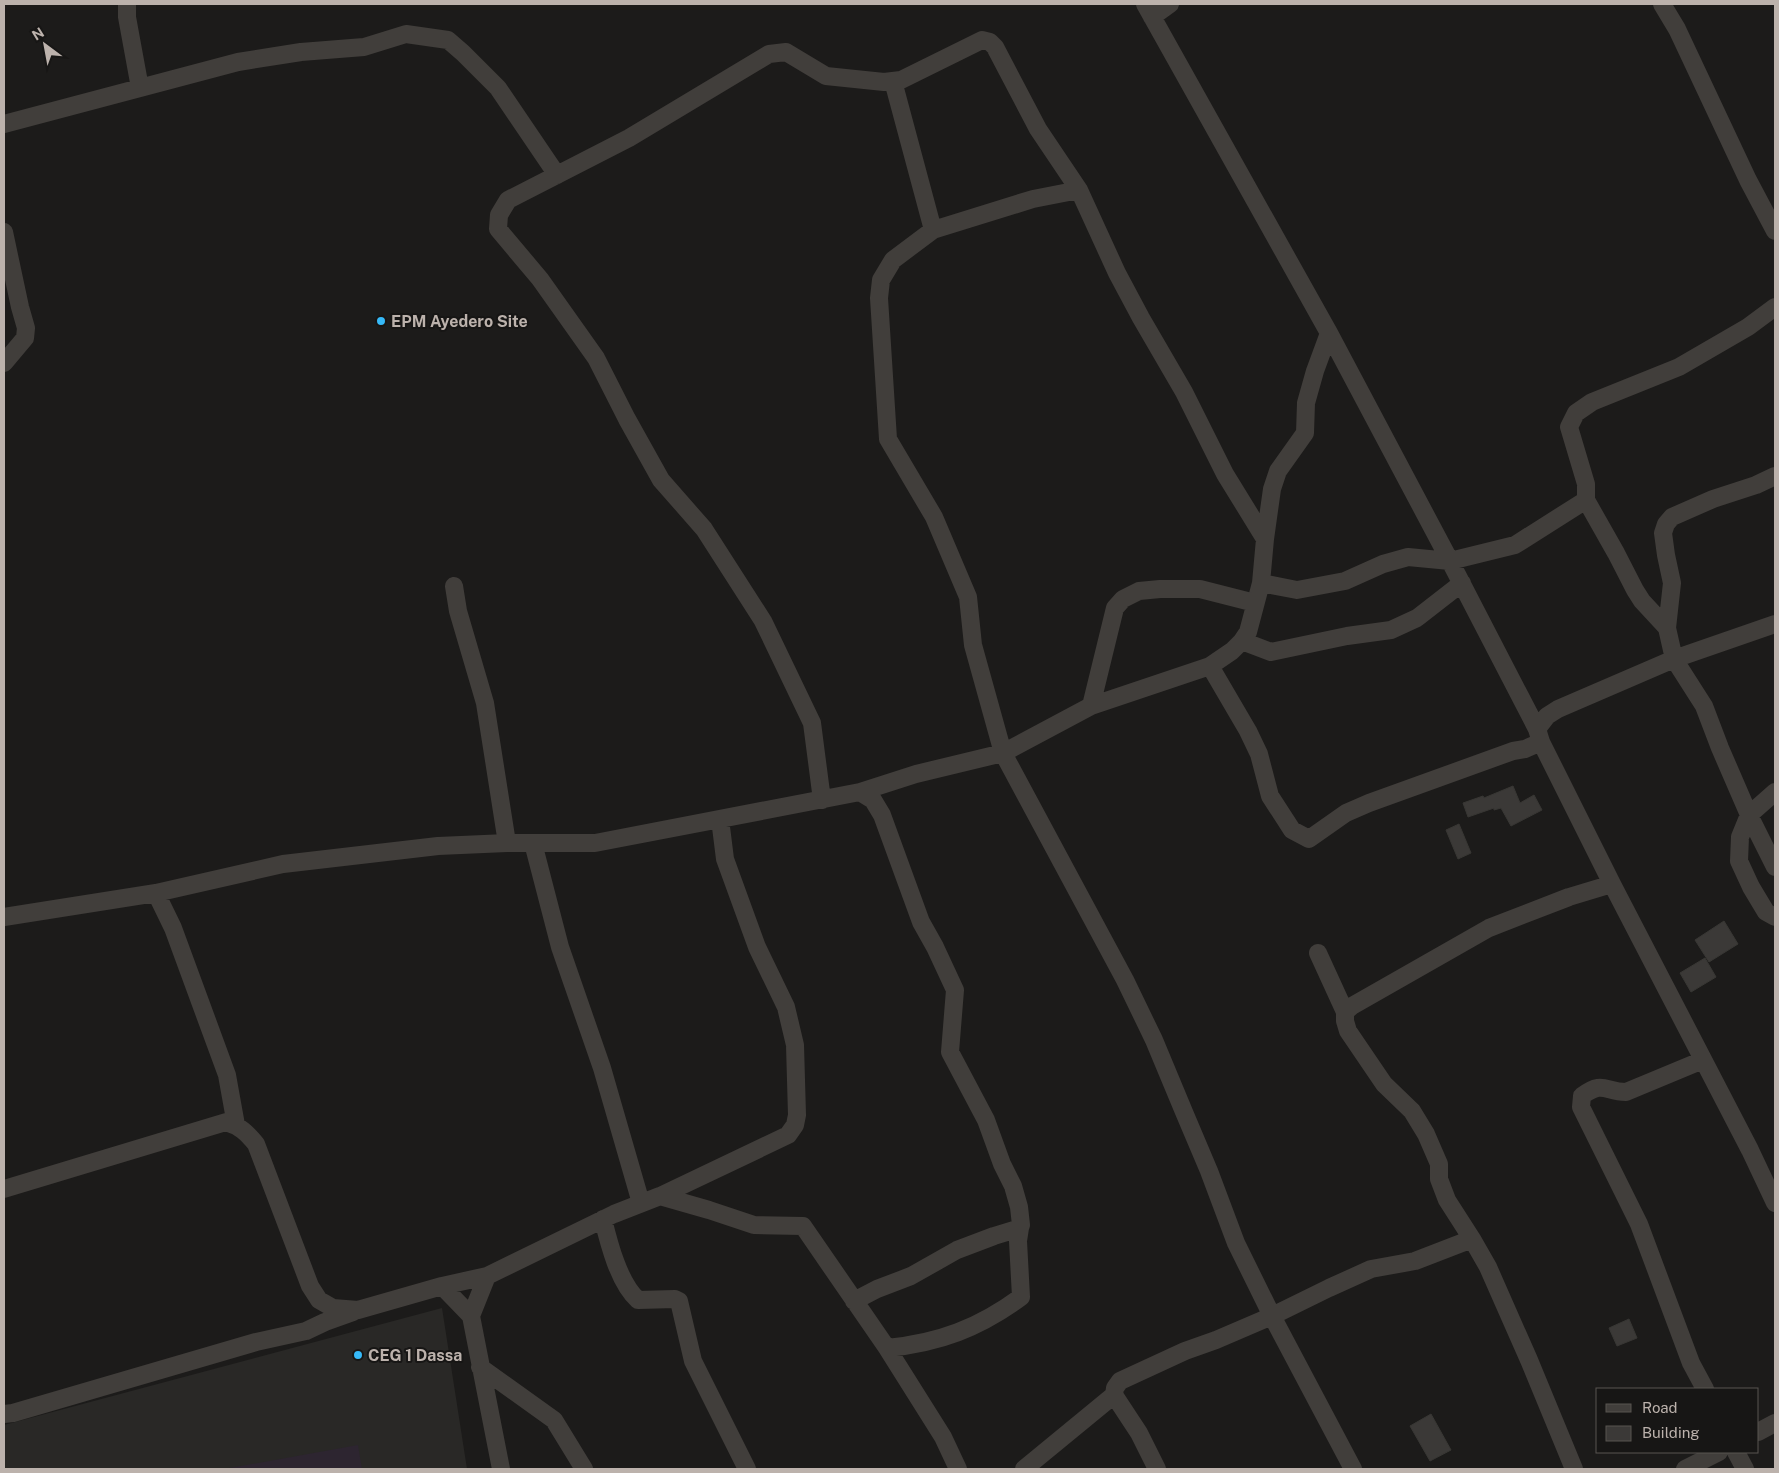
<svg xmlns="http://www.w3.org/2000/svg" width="1779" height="1473" viewBox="0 0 1779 1473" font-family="'Public Sans',sans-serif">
<rect width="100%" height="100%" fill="#1c1b1a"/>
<!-- built -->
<path fill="#292826" d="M 442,1308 L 467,1469 L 4,1469 L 4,1425 Z"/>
<!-- green -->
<path fill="#2d2530" d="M 358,1445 L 362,1469 L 224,1469 Z"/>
<!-- building -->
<path fill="#3b3937" stroke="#383734" d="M 1513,786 L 1520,803 L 1534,795 L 1542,810 L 1511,826 L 1501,808 L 1494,810 L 1494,808 L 1468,817 L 1463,803 L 1483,796 L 1484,798 Z
M 1459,824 L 1471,853 L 1458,859 L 1446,830 Z
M 1724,921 L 1738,944 L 1709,962 L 1695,940 Z
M 1705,958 L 1716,977 L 1691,992 L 1680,973 Z
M 1629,1319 L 1637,1338 L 1617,1346 L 1609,1328 Z
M 1431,1414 L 1451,1450 L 1430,1461 L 1410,1426 Z"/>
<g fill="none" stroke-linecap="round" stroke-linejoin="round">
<!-- minor -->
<path stroke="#413e3b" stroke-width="18" d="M 127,4 L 127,17 L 140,88
M 1145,4 L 1329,333 L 1450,561 L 1408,557 L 1383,564 L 1345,581 L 1297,590 L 1261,583
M 1662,4 L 1677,29 L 1748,180 L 1775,231
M 1152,17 L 1170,4
M 893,81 L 933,230
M 4,124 L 238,62 L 301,52 L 364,47 L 406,34 L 448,40 L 463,53 L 498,88 L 557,175
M 1079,190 L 1033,199 L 933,230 L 893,260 L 881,280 L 879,298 L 888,439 L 934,517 L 968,597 L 973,645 L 1003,753 L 1125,980 L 1154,1040 L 1184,1112 L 1209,1171 L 1236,1243 L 1272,1316 L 1353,1469
M 4,232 L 20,307 L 26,328 L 25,338 L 4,363
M 1775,476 L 1756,485 L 1713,499 L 1672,517 L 1666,524 L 1663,533 L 1666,555 L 1672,583 L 1667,628 L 1674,659 L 1704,706 L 1720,748 L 1749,815 L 1775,867
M 1586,500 L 1515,545 L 1450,561 L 1537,729 L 1541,742 L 1612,884 L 1750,1150 L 1775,1203
M 454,586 L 458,611 L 485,703 L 507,843
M 1667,628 L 1642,601 L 1635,590 L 1616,553 L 1586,500 L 1586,484 L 1569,427 L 1576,413 L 1592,402 L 1679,367 L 1748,327 L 1775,307
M 1242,641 L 1271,652 L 1347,636 L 1391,630 L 1417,618 L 1462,583
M 1210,666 L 1248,731 L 1259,754 L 1270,796 L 1292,830 L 1309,839 L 1346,813 L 1369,803 L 1513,751 L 1525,749 L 1541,742
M 1091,706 L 1115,608 L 1123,599 L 1139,591 L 1160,589 L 1200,589 L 1255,603
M 1537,729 L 1547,716 L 1558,709 L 1674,659 L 1775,624
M 1775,792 L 1749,815 L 1740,837 L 1739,861 L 1751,887 L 1766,912 L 1775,917
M 822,800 L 812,723 L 763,621 L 704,529 L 661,480 L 627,419 L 596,358 L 540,279 L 498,229 L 499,215 L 508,200 L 629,138 L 769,54 L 786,52 L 826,76 L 884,82 L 901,80 L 982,40 L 990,42 L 995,47 L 1038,129 L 1079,190 L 1117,273 L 1141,318 L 1184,392 L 1225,474 L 1265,539
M 533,843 L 560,947 L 602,1068 L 641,1203
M 156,893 L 173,928 L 227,1075 L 236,1125
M 4,917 L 156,893 L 283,864 L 438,846 L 507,843 L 595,843 L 860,792 L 916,774 L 1003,753 L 1091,706 L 1210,666 L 1232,651 L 1242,641 L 1248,632 L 1261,583 L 1265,539 L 1272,489 L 1278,471 L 1305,433 L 1306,403 L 1315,371 L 1329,333
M 1318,953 L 1345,1012
M 1703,1060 L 1626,1092 C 1605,1092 1603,1080 1582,1096 L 1581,1107 L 1639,1224 L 1691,1363 L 1705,1389
M 4,1189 L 226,1122 C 240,1126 247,1133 256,1144 L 310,1286 L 319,1300 L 333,1308 L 358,1310 L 442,1286 L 487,1276 L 614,1214 L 660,1196 L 788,1135 L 795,1125 L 797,1115 L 795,1045 L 786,1007 L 757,947 L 725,859 L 720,819
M 660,1196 L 709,1210 L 754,1225 L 803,1226 L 887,1348 L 943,1437 L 958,1469
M 603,1219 C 609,1244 619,1283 638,1300 L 675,1299 L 679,1301 L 693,1361 L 747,1469
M 487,1276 L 471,1316 L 501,1469
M 442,1286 L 471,1316
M 854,1301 L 877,1289 L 911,1276 L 957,1250 L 994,1236 L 1020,1228 L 1021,1225 L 1019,1207 L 1013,1186 L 1002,1164 L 986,1120 L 950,1052 L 955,990 L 935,947 L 921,922 L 882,815 L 873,800 L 860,792
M 887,1348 C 939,1343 979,1328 1021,1297 L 1018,1241 L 1020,1228
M 480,1367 L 554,1420 L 584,1469
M 4,1414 L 13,1413 L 256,1342 L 306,1331 L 325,1322 L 353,1312
M 1758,1432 L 1775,1423
M 1736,1452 L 1745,1469
M 1024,1469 L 1114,1395
M 1157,1469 L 1139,1433 L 1114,1395 L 1115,1388 L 1120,1381 L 1185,1351 L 1216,1340 L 1272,1316 L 1329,1288 L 1371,1269 L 1415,1261 L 1472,1239
M 1574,1469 L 1529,1360 L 1488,1267 L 1472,1239 L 1447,1200 L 1439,1179 L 1439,1164 L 1426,1134 L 1412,1111 L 1384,1084 L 1348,1031 L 1345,1021 L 1345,1012 L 1352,1006 L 1489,928 L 1569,897 L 1612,884
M 1685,1469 L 1719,1452"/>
</g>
<!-- markers -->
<g fill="#36b9f8" stroke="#171615" stroke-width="2">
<circle cx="381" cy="321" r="5"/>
<circle cx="358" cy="1355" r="5"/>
</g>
<g text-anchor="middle" stroke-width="4" stroke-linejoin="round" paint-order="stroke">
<!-- poi labels -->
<g font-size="16" font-weight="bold" fill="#bcb2ac" stroke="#171615" text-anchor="start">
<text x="391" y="327">EPM Ayedero Site</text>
<text x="368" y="1361">CEG 1 Dassa</text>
</g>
</g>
<!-- border -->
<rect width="1779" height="1473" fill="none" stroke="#bcb2ac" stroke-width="10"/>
<!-- legend -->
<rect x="1596" y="1388" width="162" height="65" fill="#171615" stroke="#595451"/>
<rect x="1606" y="1404" width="25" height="8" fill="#413e3b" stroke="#595451"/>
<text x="1642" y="1413" font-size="15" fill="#bcb2ac">Road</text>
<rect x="1606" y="1426" width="25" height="15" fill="#3b3937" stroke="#595451"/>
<text x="1642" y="1438" font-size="15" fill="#bcb2ac">Building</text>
<!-- north arrow -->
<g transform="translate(45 45) rotate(328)" stroke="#171615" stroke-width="4" paint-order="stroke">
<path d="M0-4L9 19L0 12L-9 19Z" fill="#bcb2ac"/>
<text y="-8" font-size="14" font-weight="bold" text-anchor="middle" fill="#bcb2ac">N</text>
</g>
</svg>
